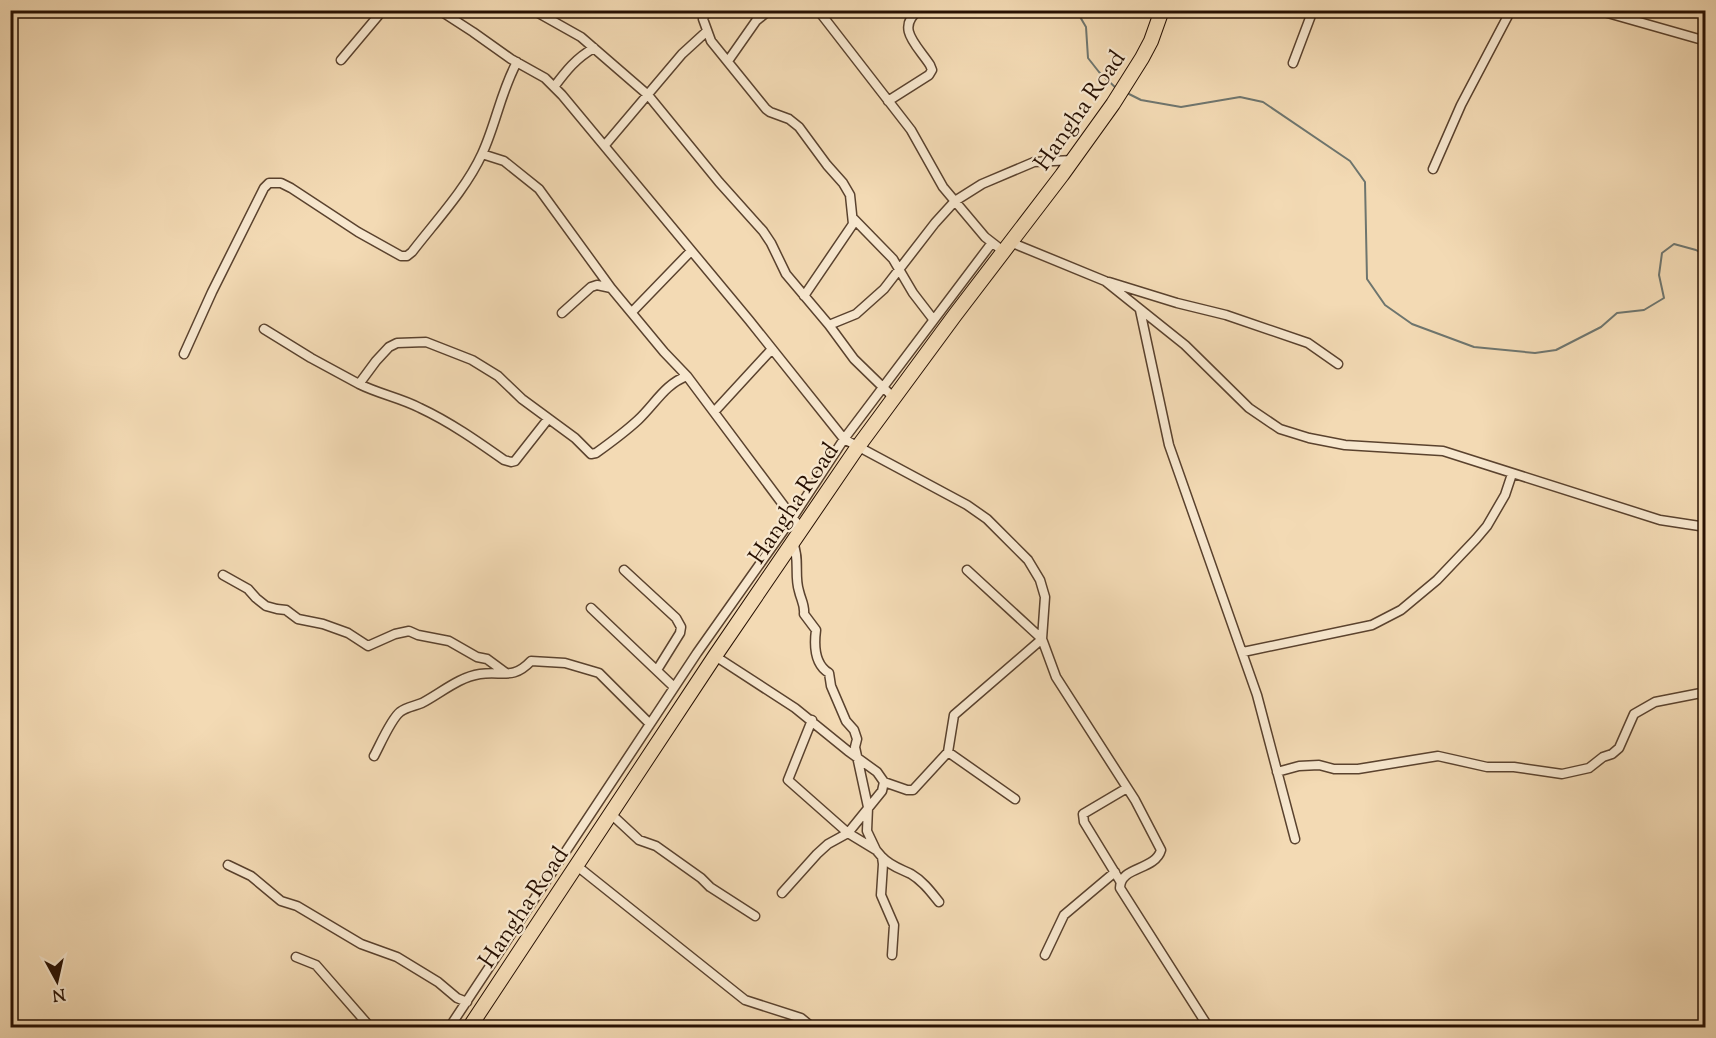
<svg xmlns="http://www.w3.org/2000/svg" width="1716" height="1038" viewBox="0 0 1716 1038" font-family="'Sorts Mill Goudy',serif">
<rect width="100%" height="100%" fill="#f3dab4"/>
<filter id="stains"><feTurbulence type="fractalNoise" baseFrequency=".00333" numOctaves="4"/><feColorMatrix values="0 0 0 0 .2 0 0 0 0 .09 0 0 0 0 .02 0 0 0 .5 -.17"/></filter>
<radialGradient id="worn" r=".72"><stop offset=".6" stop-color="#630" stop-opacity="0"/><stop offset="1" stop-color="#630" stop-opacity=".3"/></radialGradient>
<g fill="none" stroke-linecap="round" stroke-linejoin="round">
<!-- stream -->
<path stroke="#6e756e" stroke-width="2" d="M 1076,10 L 1086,27 L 1088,58 L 1099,72 L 1117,89
M 1125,92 L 1141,100 L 1181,107 L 1240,97 L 1263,102 L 1350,161 L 1365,182 L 1367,279 L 1385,305 L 1412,324 L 1474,347 L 1535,353 L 1556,350 L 1601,327 L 1617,313 L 1644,310 L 1664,298 L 1659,275 L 1662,253 L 1674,244 L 1696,250 L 1706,256"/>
<!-- minor casing -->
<g stroke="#5a422e" stroke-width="11">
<path id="minor" d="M 439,10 L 473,32 L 511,59 L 545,78 L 562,95 L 749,320 L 844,439 L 967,505 L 987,519 L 1028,560 L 1040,580 L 1045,597 L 1042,639 L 1056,677 L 1135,800 L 1161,850 C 1155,871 1120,866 1120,888 L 1209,1028
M 533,10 L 581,37 L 648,95 L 719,182 L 763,231 L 771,243 L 786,274 L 829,325 L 854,359 L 894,398
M 707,10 L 703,19 L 711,41 L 766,109 L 770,112 L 789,119 L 799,127 L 827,165 L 843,183 L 850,195 L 853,224 L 804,296
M 818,10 L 911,130 L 943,187 L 985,237 L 1003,251
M 1597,10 L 1706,41
M 341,60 L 383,10
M 728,61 L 756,21 L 767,12
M 1293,63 L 1313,10
M 554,87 C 566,71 576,58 594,48
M 888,101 L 929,75 L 932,70 L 930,65 C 917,45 895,28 919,10
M 605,145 L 682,54 L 706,32
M 482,154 L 504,161 L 539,189 L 611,288
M 1433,169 L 1461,105 L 1511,10
M 854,219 L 893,259 L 913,293 L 933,319
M 1010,242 L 1105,281 L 1185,345 L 1249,408 L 1280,429 L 1309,438 L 1345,445 L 1443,451 L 1660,520 L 1706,527
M 1109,282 L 1177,303 L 1226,315 L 1308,343 L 1338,364
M 1140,310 L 1169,445 L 1257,695 L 1295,839
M 632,312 L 691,251
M 562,313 L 591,287 L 597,285 L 611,288 L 664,352 L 687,376 L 802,530
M 829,325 L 856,314 L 884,289 L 935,223 L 955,201 L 982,184 L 1034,162 L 1073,160
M 264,329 L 311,358 L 359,384 L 376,361 L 389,347 L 397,343 L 426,342 L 472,360 L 498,376 L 522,399 L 575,438 L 591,454 L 596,453 C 610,443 625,432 638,420 C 655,404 665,384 687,376
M 184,354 L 212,292 L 264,188 L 269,183 L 281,183 L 291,188 L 358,232 L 401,256 L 407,256 L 412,252 C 435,222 466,189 482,154 C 496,124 501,91 517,62
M 359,384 C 379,394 401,398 420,408 C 450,422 477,441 504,460 L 511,462 L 515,461 L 548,419
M 714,412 L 772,349
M 793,543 C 800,558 794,576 799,591 C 801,600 805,605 804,614 L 816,630 C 814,645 814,664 829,673 L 831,686 L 846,721 L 854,730 L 857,739 L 855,747 L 868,807 L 867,831 L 876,850
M 624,570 L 676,618 L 681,627 L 680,633 L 657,670
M 223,575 L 248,589 L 256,598 L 266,606 L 277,609 L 286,610 L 298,619 L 323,624 L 348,633 L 368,646 L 395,634 L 409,631 L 418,635 L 449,641 L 477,657 L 487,659 L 506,673
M 591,608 L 674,687
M 1243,652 L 1372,625 L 1401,610 L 1437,580 L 1476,539 L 1487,526 L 1505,495 L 1512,474
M 715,656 L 795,708 L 848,751 L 877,772 L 884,782 L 882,791 L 848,833 L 828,844 L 817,854 L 782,893
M 812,720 L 788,780 L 848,833 L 876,850 L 882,857 L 883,864 L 881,895 L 894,925 L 892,955
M 948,752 L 1015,799
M 374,756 C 380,745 391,719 400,712 C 406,707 415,706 422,703 C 441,693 459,677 480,674 C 503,671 513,680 531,661 L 565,663 L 599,673 L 650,724
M 1277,772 L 1299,766 L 1319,765 L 1334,769 L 1358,769 L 1438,756 L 1487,767 L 1514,767 L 1562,774 L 1589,768 L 1603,757 L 1612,754 L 1619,748 L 1634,714 L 1655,702 L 1706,692
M 884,782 L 907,790 L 913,790 L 948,752 L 954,715 L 1042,639 L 967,570
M 611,814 L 639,840 L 656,846 L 701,878 L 710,887 L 755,916
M 882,857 C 890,866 901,869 911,874 C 923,881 931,892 939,902
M 228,865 L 251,876 L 281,901 L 297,906 L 361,944 L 397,957 L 438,982 L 457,998 L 467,1002
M 577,866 L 745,1000 L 801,1018 L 813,1028
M 1120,881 L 1084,822 L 1083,814 L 1127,788
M 1045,955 L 1064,915 L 1115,872
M 296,957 L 316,965 L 371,1028
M 449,1028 L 697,653 L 793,517 L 844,439 L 991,244"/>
</g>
<!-- trunk casing -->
<g stroke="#271002" stroke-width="16">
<path id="trunk" d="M 469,1028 L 715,656 L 857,448 L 955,315 L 1062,175 L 1113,104 L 1142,58 L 1151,41 L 1162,10"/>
</g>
<!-- minor -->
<use href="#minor" stroke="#f7e7ce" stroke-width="8"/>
<!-- trunk -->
<use href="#trunk" stroke="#f3dab4" stroke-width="14"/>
</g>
<g text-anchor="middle" stroke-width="4.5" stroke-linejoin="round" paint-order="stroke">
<!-- street labels -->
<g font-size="24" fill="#271002" stroke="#f7e7ce">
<text transform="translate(1079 110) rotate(-55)" y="8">Hangha Road</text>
<text transform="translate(793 503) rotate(-56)" y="8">Hangha Road</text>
<text transform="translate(523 907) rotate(-56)" y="8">Hangha Road</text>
</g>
</g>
<!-- margin -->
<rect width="1716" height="1038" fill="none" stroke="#f3dab4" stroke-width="36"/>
<rect x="12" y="12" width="1692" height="1014" fill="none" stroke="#271002" stroke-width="3"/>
<rect x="18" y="18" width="1680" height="1002" fill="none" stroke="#271002" stroke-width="1.5"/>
<!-- north arrow -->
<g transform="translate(57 981) rotate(172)" stroke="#f7e7ce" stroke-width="4.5" paint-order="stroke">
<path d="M0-4.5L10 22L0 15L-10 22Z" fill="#271002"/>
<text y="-9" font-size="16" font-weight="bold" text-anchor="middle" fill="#271002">N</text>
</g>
<rect width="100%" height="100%" filter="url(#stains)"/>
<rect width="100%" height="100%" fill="url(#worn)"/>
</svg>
